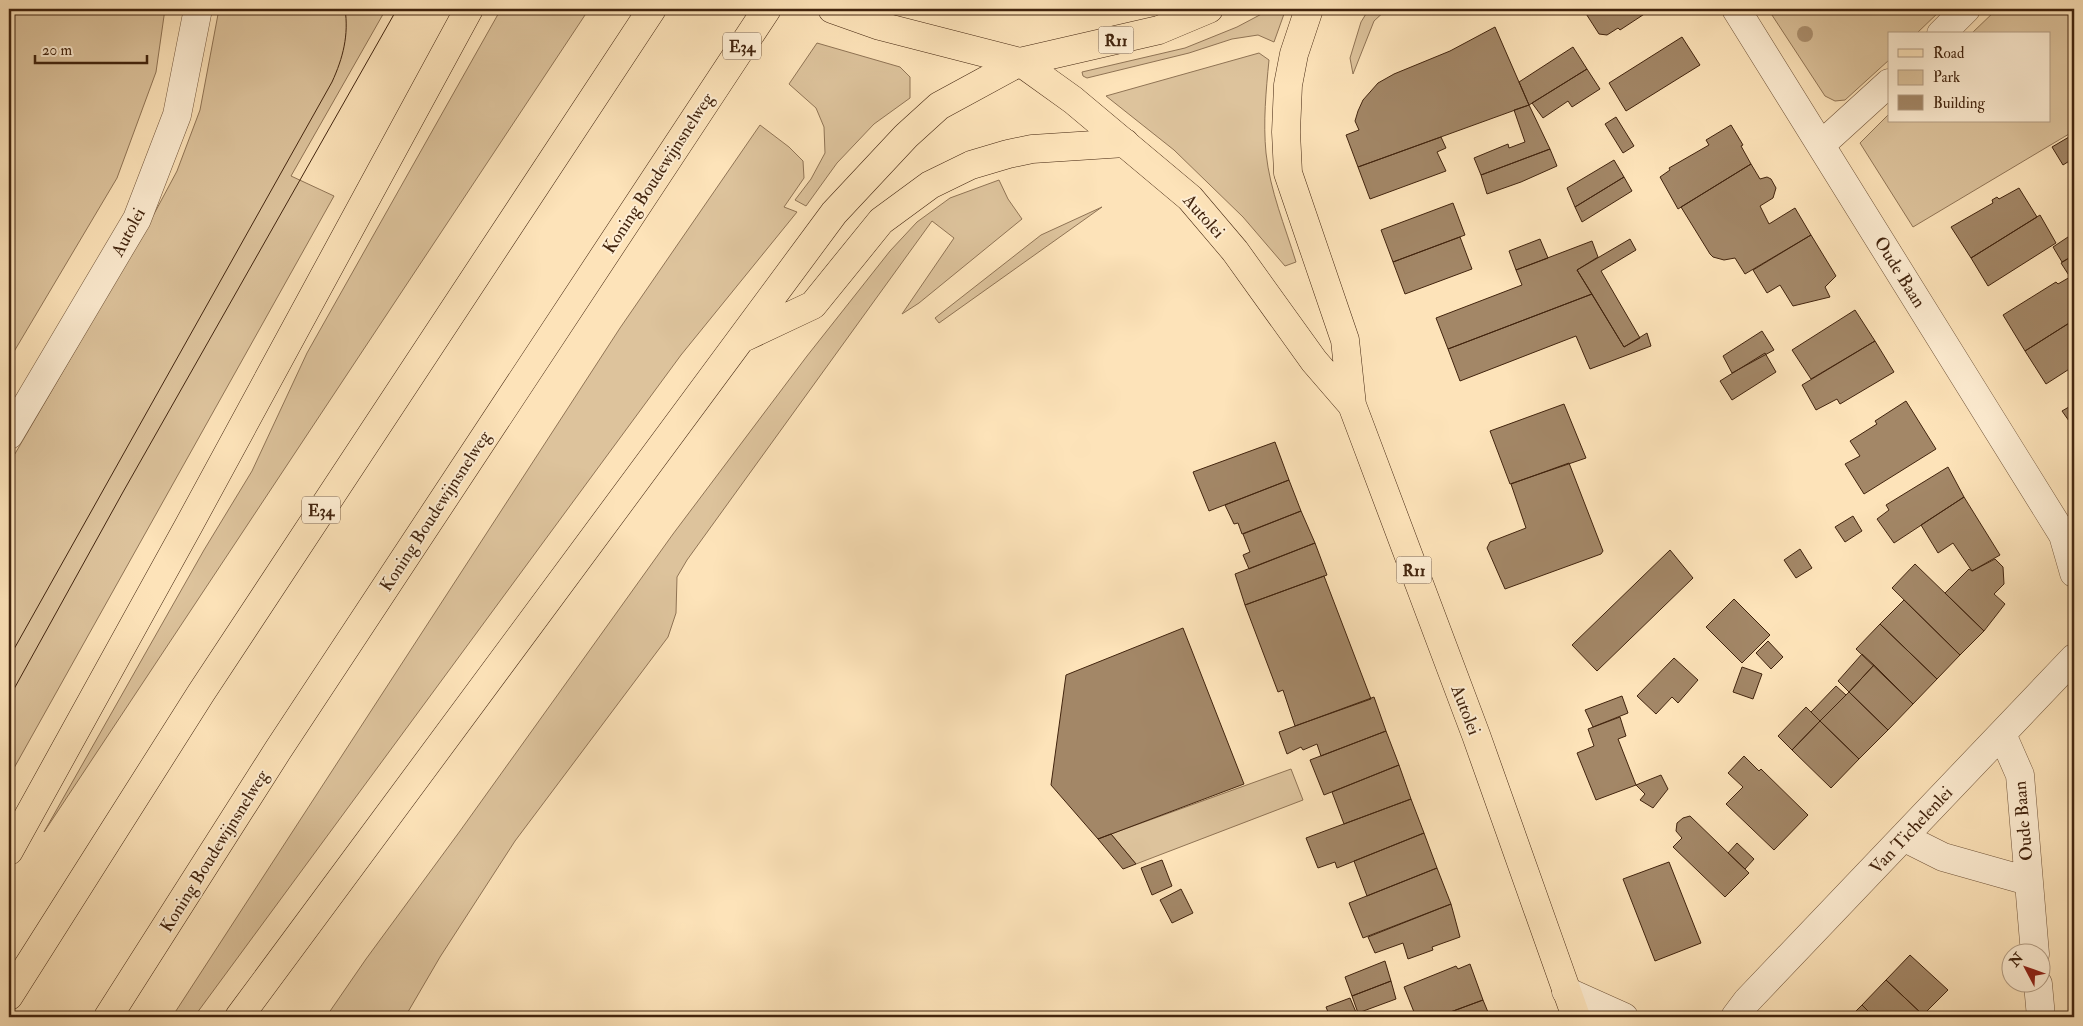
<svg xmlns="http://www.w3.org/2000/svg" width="2083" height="1026" viewBox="0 0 2083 1026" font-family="'IM FELL Double Pica',serif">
<rect width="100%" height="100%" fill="#fde3b9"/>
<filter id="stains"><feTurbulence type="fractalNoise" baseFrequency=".004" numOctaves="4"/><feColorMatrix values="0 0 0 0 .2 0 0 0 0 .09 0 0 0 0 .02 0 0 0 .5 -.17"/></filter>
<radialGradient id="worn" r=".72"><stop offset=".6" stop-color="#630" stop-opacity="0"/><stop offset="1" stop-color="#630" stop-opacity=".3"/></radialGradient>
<!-- green -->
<path fill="#ddc39c" stroke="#907455" d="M 9,9 L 165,9 L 156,72 L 117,178 L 9,360 Z
M 219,9 L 386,9 L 291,176 L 334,196 L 9,777 L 9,464 L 147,227 L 177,171 L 200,110 Z
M 501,9 L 589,9 L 44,832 L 204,550 L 252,471 L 307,353 Z
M 1271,9 L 1281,9 L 1284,14 L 1274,42 L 1258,35 L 1232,39 L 1189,53 L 1087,78 L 1083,76 L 1082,72 L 1185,48 L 1237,27 Z
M 1369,9 L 1387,9 L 1374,21 L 1353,74 L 1350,58 L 1361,22 Z
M 1768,9 L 1942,9 L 1916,34 L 1889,34 L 1889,60 L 1845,100 L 1835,101 L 1825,96 Z
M 1997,9 L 2074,9 L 2074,131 L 1913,227 L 1860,143 L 1889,114 L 1889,121 L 2049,121 L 2049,34 L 1971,34 Z
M 817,43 L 900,67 L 910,77 L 910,98 L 874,124 L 837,163 L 806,206 L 795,200 L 811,179 L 825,153 L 824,127 L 816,108 L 789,84 Z
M 1259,53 L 1269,60 C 1266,91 1263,122 1266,153 C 1270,191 1285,226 1296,262 L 1285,266 L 1243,217 L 1174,150 L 1106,96 Z
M 760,125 L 789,147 L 803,161 L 804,178 L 784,207 L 797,212 L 681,355 L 194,1017 L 172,1017 L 620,328 Z
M 999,180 L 1008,199 L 1022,219 L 919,303 L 902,314 L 954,238 L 932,221 L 687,560 L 677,577 L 676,613 L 668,637 L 515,841 L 440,957 L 405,1017 L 326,1017 L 366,959 L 460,831 L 673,534 L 807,356 L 890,251 L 917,222 L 950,198 Z
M 1102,207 L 939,323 L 935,318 L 1041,235 Z
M 1291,769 L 1303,800 L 1136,864 L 1111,834 Z"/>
<!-- building -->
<path fill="#a38767" stroke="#42240e" d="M 1583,9 L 1652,9 L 1620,30 L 1618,28 L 1607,35 L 1599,34 Z
M 1495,27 L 1529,105 L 1358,167 L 1346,135 L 1359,130 L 1355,121 L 1358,111 L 1363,100 L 1378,83 L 1394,74 L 1450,51 Z
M 1682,37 L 1700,65 L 1626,111 L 1609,83 Z
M 1573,47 L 1587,69 L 1529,105 L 1519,82 Z
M 1587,69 L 1600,89 L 1572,107 L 1568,101 L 1543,118 L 1532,103 Z
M 1529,105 L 1550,149 L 1481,175 L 1474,158 L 1508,144 L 1509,148 L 1525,142 L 1514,110 Z
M 1616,117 L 1634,146 L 1623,153 L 1605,124 Z
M 1731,125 L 1743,145 L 1741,146 L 1751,164 L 1678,209 L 1660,177 L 1670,170 L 1669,168 L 1709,145 L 1706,140 Z
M 2074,134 L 2074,158 L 2063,165 L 2052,147 Z
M 1441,137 L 1446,148 L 1437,152 L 1446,171 L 1370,199 L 1358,167 Z
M 1550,149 L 1557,166 L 1521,182 L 1487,194 L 1481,175 Z
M 1614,160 L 1624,177 L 1575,207 L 1567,188 Z
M 1751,164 L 1760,179 L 1767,177 L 1771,179 L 1776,188 L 1773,198 L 1760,206 L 1769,224 L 1795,208 L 1811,235 L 1745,274 L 1735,258 L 1724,260 L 1713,257 L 1710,254 L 1681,207 Z
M 1624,177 L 1632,191 L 1582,222 L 1575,207 Z
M 2019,188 L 2037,217 L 1971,258 L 1951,227 L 1993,203 L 1992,200 L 1997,197 L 1999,199 Z
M 1453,203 L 1465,235 L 1393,262 L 1381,230 Z
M 2040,215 L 2056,243 L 1988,286 L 1971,258 Z
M 2074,233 L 2074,255 L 2062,262 L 2053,247 Z
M 1811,235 L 1836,276 L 1825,287 L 1830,297 L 1793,306 L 1780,285 L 1767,293 L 1753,270 Z
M 1460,237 L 1472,269 L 1405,294 L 1393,262 Z
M 1540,239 L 1548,258 L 1516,270 L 1509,251 Z
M 1630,239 L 1636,250 L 1601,271 L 1640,338 L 1624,347 L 1577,270 Z
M 1592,241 L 1598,257 L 1577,270 L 1592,294 L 1448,349 L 1436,318 L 1522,285 L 1516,270 Z
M 2074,255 L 2074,320 L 2025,351 L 2003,315 L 2056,282 L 2058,284 L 2070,277 L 2061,263 Z
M 1592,294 L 1624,347 L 1647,333 L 1651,346 L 1590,369 L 1576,336 L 1460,381 L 1448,349 Z
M 1855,310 L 1875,341 L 1811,379 L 1792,350 Z
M 2074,320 L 2074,366 L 2046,384 L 2025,351 Z
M 1762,331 L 1774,350 L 1732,373 L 1723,356 Z
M 1875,341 L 1894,372 L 1840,404 L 1837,399 L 1816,410 L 1802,385 Z
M 1765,353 L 1776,372 L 1732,400 L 1720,381 Z
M 1906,401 L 1936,449 L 1864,494 L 1845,464 L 1860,456 L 1850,441 L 1877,424 L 1875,421 Z
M 1564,404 L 1586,458 L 1510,484 L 1490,431 Z
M 2074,404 L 2074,428 L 2062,411 Z
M 1275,442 L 1289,480 L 1209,511 L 1193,472 Z
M 1569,463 L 1603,551 L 1601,554 L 1505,589 L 1487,548 L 1490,542 L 1526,528 L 1511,484 Z
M 1948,467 L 1964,497 L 1894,543 L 1877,519 L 1889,510 L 1886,505 Z
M 1289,480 L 1301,511 L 1242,534 L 1238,523 L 1234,524 L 1225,505 Z
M 1964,497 L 2000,555 L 1972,571 L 1953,543 L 1938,553 L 1921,525 Z
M 1301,511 L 1315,543 L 1249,569 L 1243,555 L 1250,552 L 1243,534 Z
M 1853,516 L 1862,531 L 1845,542 L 1835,527 Z
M 1315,543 L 1327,575 L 1245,605 L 1235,574 Z
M 1800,549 L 1812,568 L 1796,578 L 1784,560 Z
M 1670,550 L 1693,578 L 1597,671 L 1572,645 Z
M 1995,559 L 2003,567 L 2004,584 L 1994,594 L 2005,604 L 1984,631 L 1945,593 L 1969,569 L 1972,571 Z
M 1915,564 L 1984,631 L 1960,655 L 1892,588 Z
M 1324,576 L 1371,699 L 1295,726 L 1283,690 L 1278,692 L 1245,605 Z
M 1734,599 L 1770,635 L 1742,663 L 1706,627 Z
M 1904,600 L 1960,655 L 1937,679 L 1880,624 Z
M 1880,624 L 1937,679 L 1913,704 L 1856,649 Z
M 1183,628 L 1244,784 L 1098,839 L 1051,785 L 1066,675 Z
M 1768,641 L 1783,657 L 1771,669 L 1756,653 Z
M 1862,654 L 1874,665 L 1849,692 L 1838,681 Z
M 1674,658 L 1698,680 L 1678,703 L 1672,697 L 1656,714 L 1637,696 Z
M 1874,665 L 1913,704 L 1888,730 L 1849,692 Z
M 1742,667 L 1762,674 L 1753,699 L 1733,692 Z
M 1836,686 L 1846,695 L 1820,721 L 1811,712 Z
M 1849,692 L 1888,730 L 1859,759 L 1820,721 Z
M 1622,696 L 1628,713 L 1593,727 L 1585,710 Z
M 1374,697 L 1386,731 L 1321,756 L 1317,744 L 1303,750 L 1301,747 L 1287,754 L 1279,732 Z
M 1806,707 L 1820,721 L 1792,750 L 1778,736 Z
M 1620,717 L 1626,736 L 1618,739 L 1636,785 L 1596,800 L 1577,753 L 1594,746 L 1588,729 Z
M 1820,721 L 1859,759 L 1831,788 L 1792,750 Z
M 1386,731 L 1399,765 L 1324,795 L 1310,760 Z
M 1744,756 L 1759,771 L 1761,769 L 1808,815 L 1774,850 L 1726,804 L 1743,787 L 1728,773 Z
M 1399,765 L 1411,799 L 1344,824 L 1332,792 Z
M 1661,775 L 1668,789 L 1653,808 L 1640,800 L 1645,794 L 1636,785 Z
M 1411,799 L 1424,833 L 1337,868 L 1335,862 L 1318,868 L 1306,838 Z
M 1690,816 L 1749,873 L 1725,897 L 1673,847 L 1682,838 L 1676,831 L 1677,823 L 1683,818 Z
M 1424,833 L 1437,868 L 1367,896 L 1354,861 Z
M 1111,834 L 1136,864 L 1123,869 L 1098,839 Z
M 1737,843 L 1754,859 L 1745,869 L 1728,853 Z
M 1162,860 L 1172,886 L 1152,895 L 1141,868 Z
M 1669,862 L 1701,943 L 1655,961 L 1623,879 Z
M 1437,868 L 1451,904 L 1363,938 L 1349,903 Z
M 1181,889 L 1193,913 L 1172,923 L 1160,900 Z
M 1451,904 L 1460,937 L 1432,947 L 1433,950 L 1408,959 L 1403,943 L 1375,953 L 1368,937 Z
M 1910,955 L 1948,990 L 1923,1015 L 1886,980 Z
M 1385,961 L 1391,981 L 1352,996 L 1345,977 Z
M 1470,964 L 1483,1000 L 1437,1017 L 1416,1017 L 1404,987 L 1456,966 L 1458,969 Z
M 1886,980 L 1923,1015 L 1922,1017 L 1874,1017 L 1862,1005 Z
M 1391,981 L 1396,999 L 1358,1013 L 1352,996 Z
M 1350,998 L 1358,1017 L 1330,1017 L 1326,1007 Z
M 1483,1000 L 1490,1017 L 1437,1017 Z
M 1862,1005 L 1874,1017 L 1850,1017 Z"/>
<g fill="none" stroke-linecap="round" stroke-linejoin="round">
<!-- minor casing -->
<g stroke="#715439" stroke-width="29">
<path id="minor" d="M 1736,9 L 2063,535 L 2074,573
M 1941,34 L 1966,9
M 1822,144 L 1889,83
M 9,435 L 137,219 L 177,115 L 198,9
M 2002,734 L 2020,775 L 2035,954
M 1905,838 L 1943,857 L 2028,881
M 2038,984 L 2041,1017
M 1566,991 L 1624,1017
M 1735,1017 L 1747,1001 L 2074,658"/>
</g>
<!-- major casing -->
<g stroke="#42240e" stroke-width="29">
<path id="major" d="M 832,9 L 880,26 L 1020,62 L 1073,100 L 1190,198 L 1235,251 L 1314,361 L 1352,405
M 1309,9 L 1294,54 L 1288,85 L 1286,132 L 1288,173 L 1345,340 L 1352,405 L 1476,735 L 1576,1017
M 1020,62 L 1159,30 L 1209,9"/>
</g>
<!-- highway casing -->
<g stroke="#42240e" stroke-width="29">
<path id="highway" d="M 743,338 L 813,305 L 881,221 L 930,185 L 971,165 L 1008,154 L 1032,149 L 1125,143
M 9,851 L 189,525 L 469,9
M 9,996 L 201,693 L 652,9
M 108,1017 L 278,750 L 767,9
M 239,1017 L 834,213 L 906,136 L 939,106 L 1020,62"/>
</g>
<!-- minor -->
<use href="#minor" stroke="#feedd2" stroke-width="28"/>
<!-- major -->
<use href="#major" stroke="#fde3b9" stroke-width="28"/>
<!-- highway -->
<use href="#highway" stroke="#fde3b9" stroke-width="28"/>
<!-- tram -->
<path stroke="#42240e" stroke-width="1" d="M 9,658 L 332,82 C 343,58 349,35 345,9
M 9,698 L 123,492 L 397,9"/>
</g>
<!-- trees -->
<circle fill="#ac906f" cx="1805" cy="34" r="8"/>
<g text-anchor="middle" stroke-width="4" stroke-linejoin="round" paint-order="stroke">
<!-- shield labels -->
<g fill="#feedd2" stroke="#7a6049" stroke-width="1">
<rect x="1098.5" y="26.5" width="35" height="27" rx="4"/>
<rect x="723" y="32.5" width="38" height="27" rx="4"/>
<rect x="302" y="496.5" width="38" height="27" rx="4"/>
<rect x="1396.5" y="556.5" width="35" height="27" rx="4"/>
</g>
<g font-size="16" font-weight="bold" fill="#42240e">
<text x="1116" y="46">R11</text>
<text x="742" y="52">E34</text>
<text x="321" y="516">E34</text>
<text x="1414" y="576">R11</text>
</g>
<!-- street labels -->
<g font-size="18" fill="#42240e" stroke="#feedd2">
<text transform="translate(658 173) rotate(-57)" y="6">Koning Boudewijnsnelweg</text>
<text transform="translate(1204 216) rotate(48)" y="6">Autolei</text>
<text transform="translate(128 232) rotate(-62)" y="6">Autolei</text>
<text transform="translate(1900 272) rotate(58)" y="6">Oude Baan</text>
<text transform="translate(435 511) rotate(-57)" y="6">Koning Boudewijnsnelweg</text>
<text transform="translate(1466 710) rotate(69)" y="6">Autolei</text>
<text transform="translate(2023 821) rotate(-95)" y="6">Oude Baan</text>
<text transform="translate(1911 830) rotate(-47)" y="6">Van Tichelenlei</text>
<text transform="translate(214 851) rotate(-58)" y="6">Koning Boudewijnsnelweg</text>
</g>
</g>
<!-- margin -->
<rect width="2083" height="1026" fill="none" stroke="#fde3b9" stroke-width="30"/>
<rect x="10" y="10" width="2063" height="1006" fill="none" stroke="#42240e" stroke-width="2.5"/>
<rect x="15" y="15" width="2053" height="996" fill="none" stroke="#42240e"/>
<!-- legend -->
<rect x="1888" y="32" width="162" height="90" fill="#feedd2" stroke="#b39d84"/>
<rect x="1898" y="49" width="25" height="8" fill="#fde3b9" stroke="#b39d84"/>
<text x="1933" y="58" font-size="15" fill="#42240e">Road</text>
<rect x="1898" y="70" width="25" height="15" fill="#ddc39c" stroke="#b39d84"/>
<text x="1933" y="82" font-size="15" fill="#42240e">Park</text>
<rect x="1898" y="95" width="25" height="15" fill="#a38767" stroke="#b39d84"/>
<text x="1933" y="108" font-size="15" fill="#42240e">Building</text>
<!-- north arrow -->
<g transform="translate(2026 968) rotate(311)"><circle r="24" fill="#feedd2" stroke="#b39d84"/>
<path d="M0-4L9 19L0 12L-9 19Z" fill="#8f2418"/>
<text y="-8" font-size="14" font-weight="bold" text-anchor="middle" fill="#42240e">N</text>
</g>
<!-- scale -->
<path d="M35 55v8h112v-8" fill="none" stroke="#42240e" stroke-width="2.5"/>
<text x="42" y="55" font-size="15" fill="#42240e" stroke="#feedd2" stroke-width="4" paint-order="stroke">20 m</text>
<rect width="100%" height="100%" filter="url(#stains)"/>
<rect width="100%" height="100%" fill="url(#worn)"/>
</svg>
